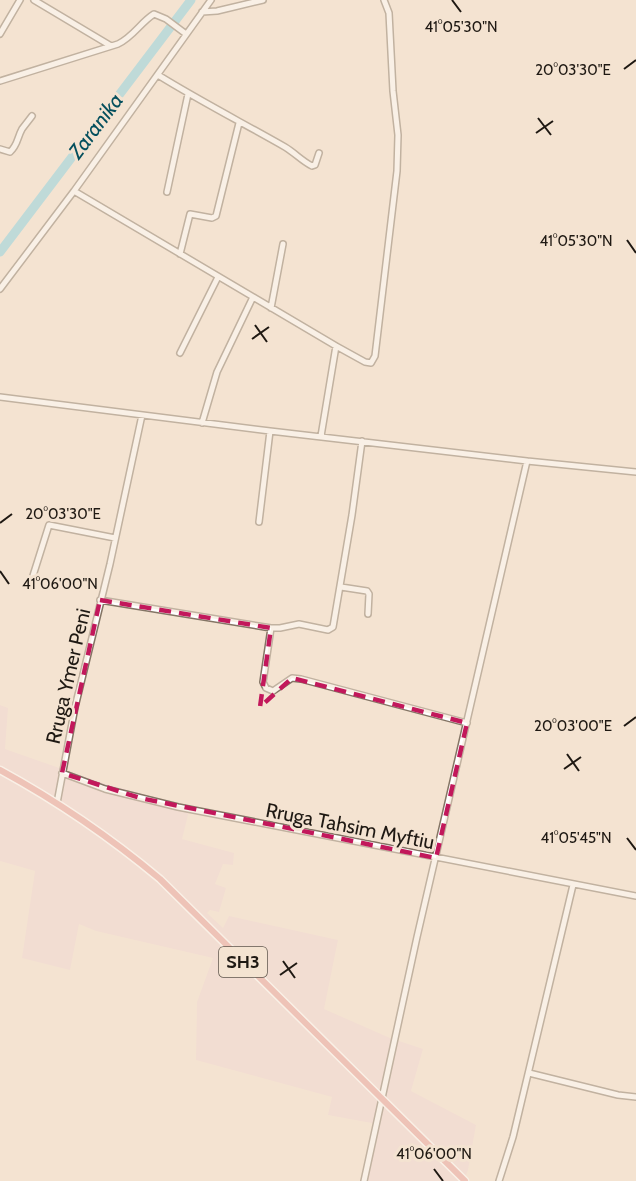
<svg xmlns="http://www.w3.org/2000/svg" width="636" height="1181" viewBox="0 0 636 1181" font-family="Cabin,sans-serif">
<rect width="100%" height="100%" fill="#f4e3d1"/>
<!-- commercial -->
<path fill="#f0d5d2" d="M 0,705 L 8,708 L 5,749 L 105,784 L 190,807 L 182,839 L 234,853 L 233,865 L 223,864 L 215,884 L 226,888 L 219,912 L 210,910 L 207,913 L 223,928 L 229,916 L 338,940 L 324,1009 L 390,1038 L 423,1049 L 411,1091 L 476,1125 L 468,1170 L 464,1181 L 364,1181 L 377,1124 L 328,1115 L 332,1097 L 196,1060 L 197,1002 L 213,958 L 96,931 L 79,924 L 70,970 L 22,958 L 35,871 L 0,861 Z"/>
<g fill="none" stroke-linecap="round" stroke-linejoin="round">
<!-- river -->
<path stroke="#7ecee1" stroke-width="9" d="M 0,252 L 191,0"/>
<!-- minor casing -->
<g stroke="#847565" stroke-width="8">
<path id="minor" d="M 34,0 L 111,46
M 202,12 L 217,11 L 263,0
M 0,34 L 20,0
M 158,75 C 200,101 243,123 285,147 C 295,153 302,161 312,166 L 315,165 L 319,153
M 0,81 L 118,44 C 133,37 141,22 154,14 L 166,19 L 186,34
M 0,149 L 10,152 C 18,145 17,138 22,129 C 25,125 29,120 32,116
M 74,191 L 336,346 L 365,362 L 371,363 L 375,356 L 397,171 L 398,135 L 393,91 L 389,13 L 384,0
M 167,192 L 188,94
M 180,254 L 190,214 L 212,218 L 216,216 L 239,123
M 0,289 L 74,191 L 211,0
M 271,308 L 283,244
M 180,353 L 218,277
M 0,397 L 270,431 L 527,461 L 636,472
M 202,423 L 217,372 L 253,297
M 321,436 L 336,346
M 259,522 L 270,431
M 31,582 L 49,525 L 115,538
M 341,587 L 367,591 L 369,594 L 368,614
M 100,600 L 271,628 L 280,628 L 299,624 L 328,630 L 333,627 L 352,515 L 362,441
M 271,628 L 263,682 L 266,688 L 273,691 L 292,678 L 301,679 L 467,723
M 62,773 L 105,789 L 178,807 L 636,896
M 57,803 L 75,707 L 110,564 L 142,415
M 529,1073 L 618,1095 L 636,1097
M 364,1181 L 417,937 L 527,461
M 499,1181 L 513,1137 L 573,885"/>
</g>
<!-- major casing -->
<g stroke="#fff" stroke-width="9">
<path id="major" d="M 0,770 C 57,801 111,838 160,879 L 465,1181"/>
</g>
<!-- minor -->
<use href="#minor" stroke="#fff" stroke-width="5"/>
<!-- major -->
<use href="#major" stroke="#e69b97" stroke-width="6"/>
</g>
<!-- marked area -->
<path d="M0 0H636V1181H0ZM 100,600 L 271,628 L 260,707 L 292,678 L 467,723 L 436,858 L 140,798 L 62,773 Z" fill="#f4e3d1" fill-opacity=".55" fill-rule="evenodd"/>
<path fill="none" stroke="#c2185b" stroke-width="4.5" stroke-dasharray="12 8" stroke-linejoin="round" d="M 100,600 L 271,628 L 260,707 L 292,678 L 467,723 L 436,858 L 140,798 L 62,773 Z"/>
<!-- ticks -->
<path fill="none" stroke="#1f1913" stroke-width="2" d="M 452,0 L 461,12M 624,69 L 636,60M 538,118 L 551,135M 536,133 L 553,121M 627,240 L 636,253M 255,325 L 267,342M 252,339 L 269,327M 0,523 L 12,514M 0,571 L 9,584M 624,726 L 636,717M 567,754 L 579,771M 564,769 L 581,757M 627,838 L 636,850M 283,961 L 295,978M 280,975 L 297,963M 434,1169 L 443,1181"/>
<g text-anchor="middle" stroke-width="6" stroke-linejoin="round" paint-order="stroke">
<!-- shield labels -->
<rect fill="#f4e3d1" stroke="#5f564c" stroke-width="1.5" x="219" y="947" width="48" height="30" rx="4.5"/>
<g font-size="18" font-weight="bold" fill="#1f1913">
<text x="243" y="968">SH3</text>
</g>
<!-- street labels -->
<g font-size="20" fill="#1f1913" stroke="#f4e3d1">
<text transform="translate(68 676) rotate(-77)" y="7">Rruga Ymer Peni</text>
<text transform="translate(350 826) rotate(11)" y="7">Rruga Tahsim Myftiu</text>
</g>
<!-- water labels -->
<g font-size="21" font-style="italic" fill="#044f5d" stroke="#f4e3d1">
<text transform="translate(96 126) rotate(-53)" y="7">Zaranika</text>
</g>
</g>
<g font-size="15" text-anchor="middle" fill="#1f1913" stroke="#f4e3d1" stroke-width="6" stroke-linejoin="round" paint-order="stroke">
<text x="461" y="32">41°05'30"N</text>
<text x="573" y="75">20°03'30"E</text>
<text x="576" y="246">41°05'30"N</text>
<text x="63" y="519">20°03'30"E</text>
<text x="60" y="589">41°06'00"N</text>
<text x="573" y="731">20°03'00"E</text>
<text x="576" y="843">41°05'45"N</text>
<text x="434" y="1159">41°06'00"N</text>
</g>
</svg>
